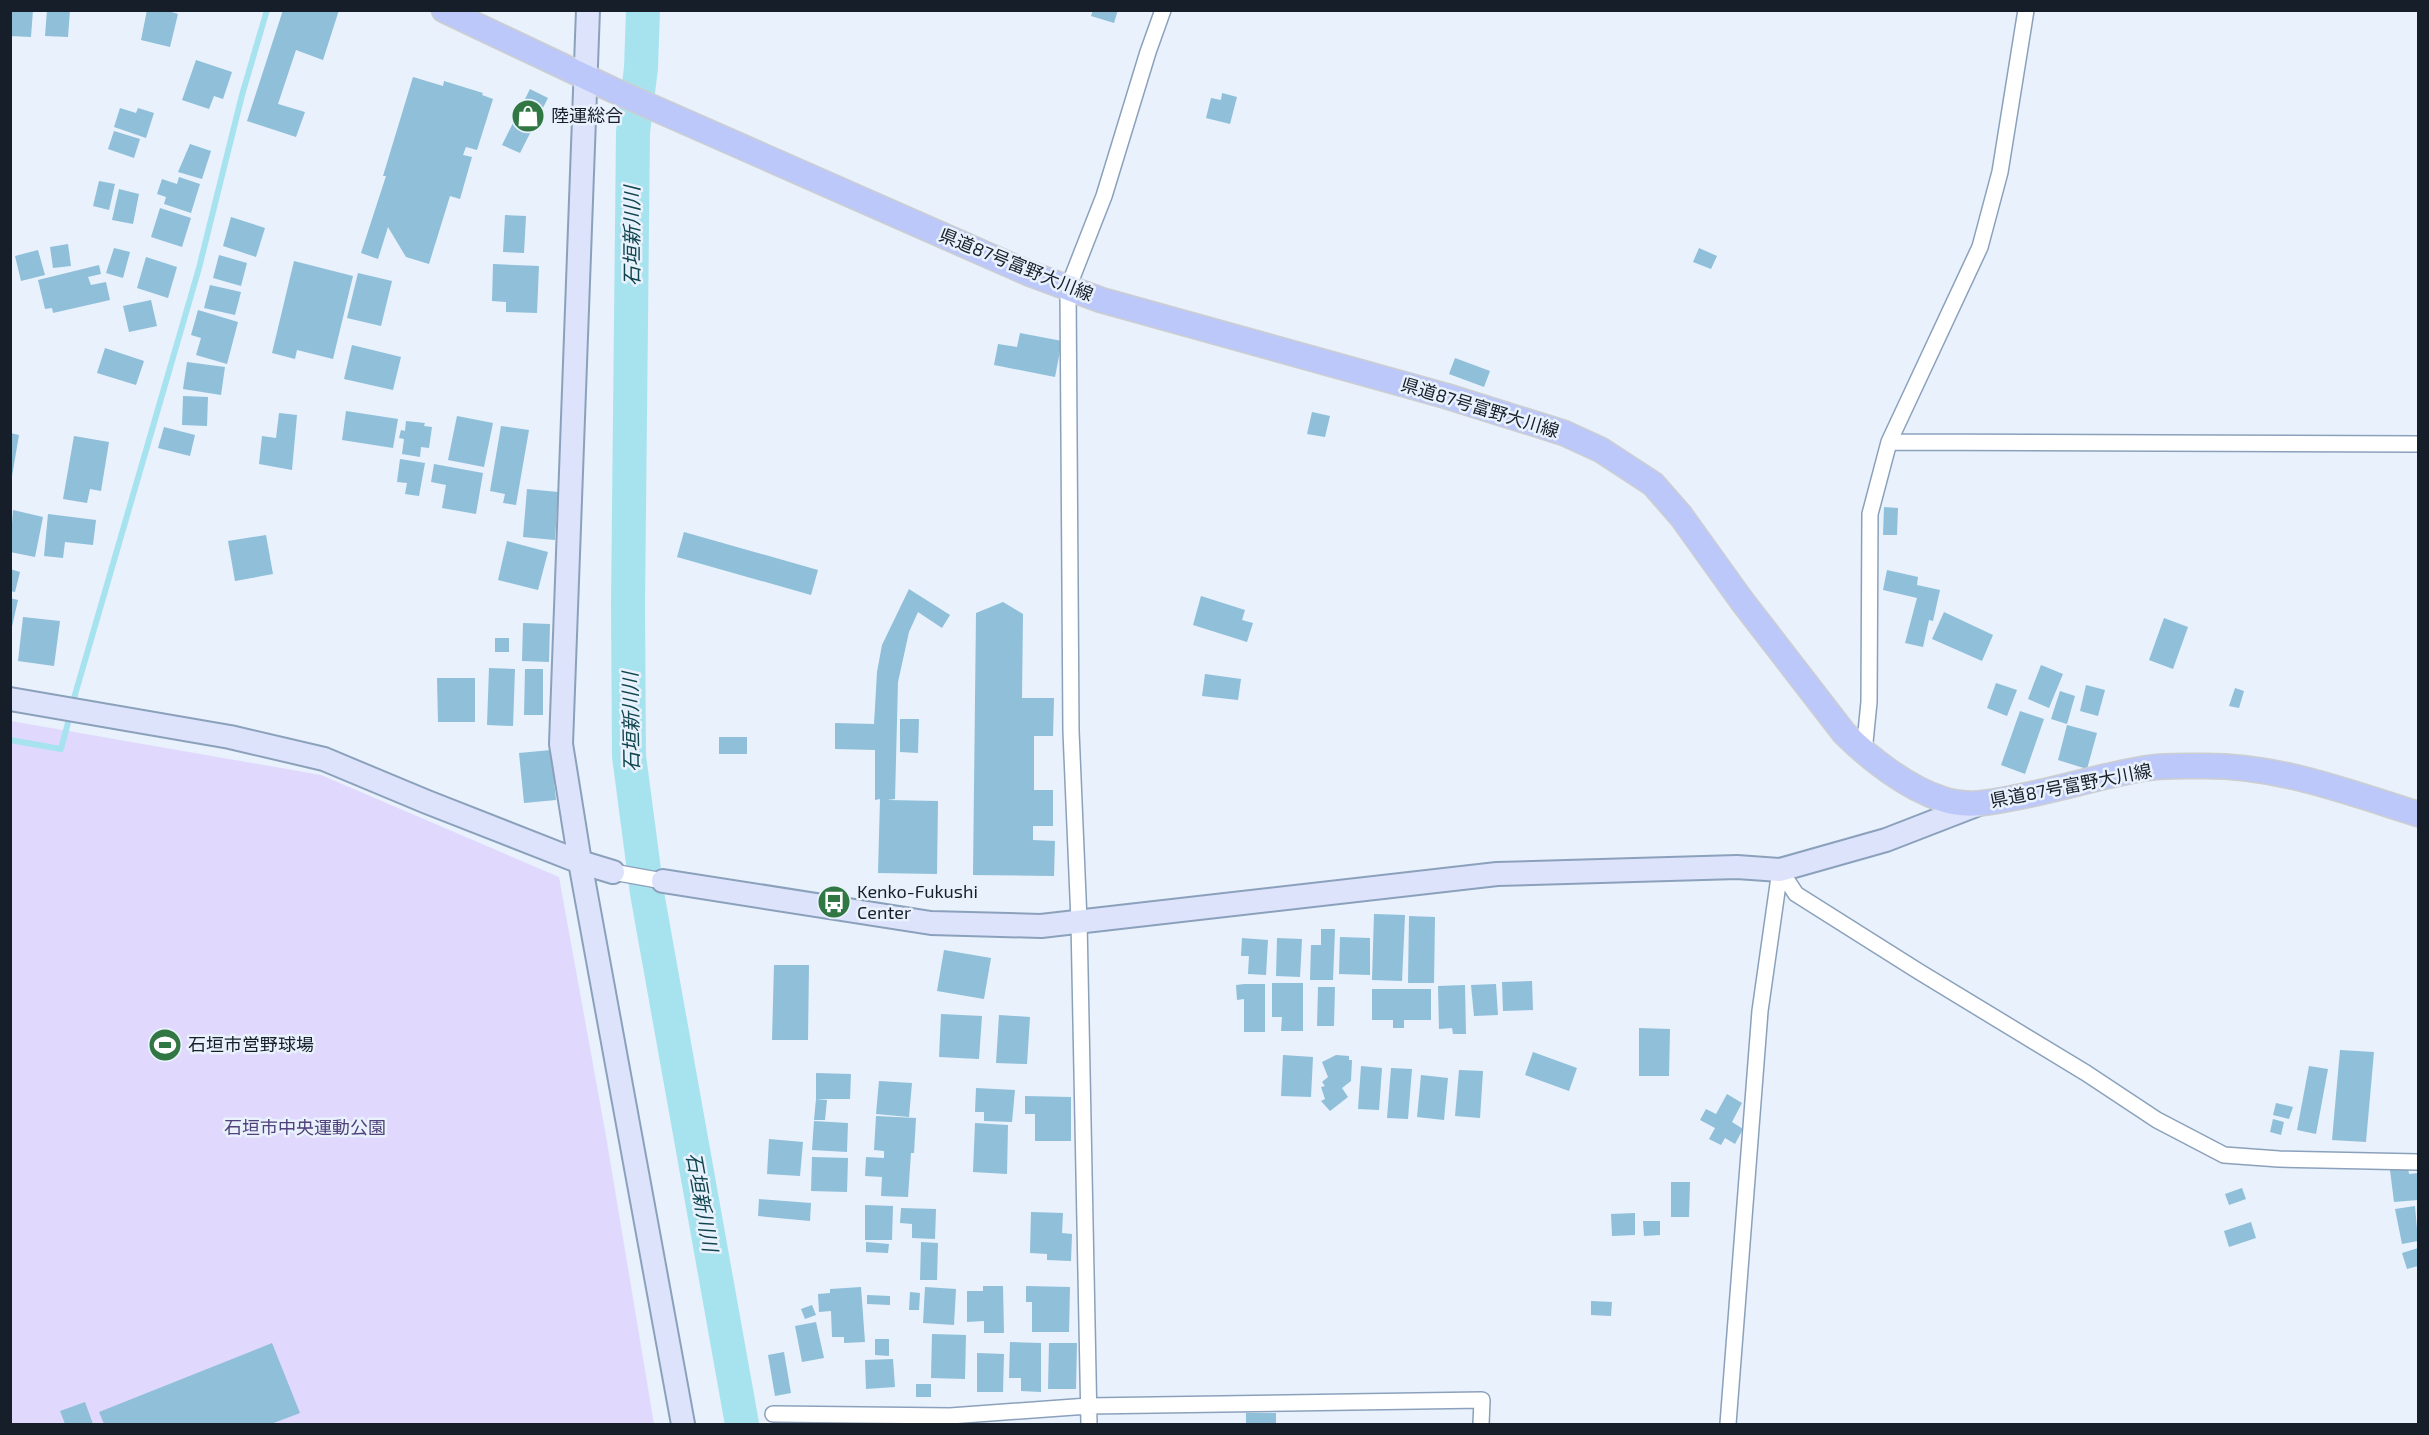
<svg xmlns="http://www.w3.org/2000/svg" width="2429" height="1435" viewBox="0 0 2429 1435" font-family="'Exo 2','Noto Sans JP',sans-serif">
<rect width="100%" height="100%" fill="#e8f1fc"/>
<!-- green -->
<path fill="#e0d9fd" d="M 11,721 L 321,775 L 559,877 L 606,1136 L 654,1424 L 11,1424 Z"/>
<g fill="none" stroke-linecap="round" stroke-linejoin="round">
<!-- stream -->
<path stroke="#a7e3ef" stroke-width="6" d="M 72,705 L 199,268 L 242,95 L 267,10
M 10,740 L 61,749 L 70,715"/>
<!-- river -->
<path stroke="#a7e3ef" stroke-width="34" d="M 643,10 L 641,68 L 633,132 L 628,605 L 629,756 L 647,893 L 742,1424"/>
</g>
<!-- building -->
<path fill="#8fbfd9" d="M 10,10 L 33,10 L 31,37 L 10,36 Z
M 47,10 L 70,10 L 68,37 L 45,36 Z
M 147,10 L 165,10 L 178,14 L 170,47 L 141,40 Z
M 283,10 L 339,10 L 323,60 L 296,50 L 278,104 L 305,112 L 296,137 L 247,121 Z
M 1093,10 L 1118,10 L 1114,23 L 1091,16 Z
M 196,60 L 232,72 L 223,99 L 214,96 L 209,109 L 182,100 Z
M 413,77 L 443,86 L 444,81 L 483,93 L 482,95 L 493,99 L 477,150 L 466,147 L 463,155 L 472,157 L 460,199 L 450,196 L 429,264 L 406,257 L 388,227 L 378,259 L 361,253 L 386,176 L 383,176 Z
M 530,89 L 548,98 L 520,153 L 502,145 Z
M 1222,93 L 1237,97 L 1230,124 L 1206,118 L 1211,98 L 1221,100 Z
M 120,108 L 136,113 L 138,108 L 154,113 L 146,138 L 114,127 Z
M 114,131 L 140,139 L 134,158 L 108,149 Z
M 190,144 L 211,151 L 202,179 L 178,172 Z
M 179,177 L 200,184 L 191,213 L 164,204 L 166,197 L 157,194 L 162,179 L 177,184 Z
M 99,181 L 115,184 L 109,210 L 93,206 Z
M 119,189 L 139,194 L 133,224 L 112,220 Z
M 160,208 L 191,218 L 182,247 L 151,237 Z
M 505,215 L 526,216 L 524,253 L 503,252 Z
M 231,217 L 265,228 L 256,257 L 223,246 Z
M 68,244 L 71,266 L 53,268 L 50,247 Z
M 114,248 L 130,252 L 123,278 L 106,273 Z
M 1699,248 L 1717,256 L 1711,269 L 1693,262 Z
M 38,250 L 45,275 L 21,281 L 15,256 Z
M 219,255 L 247,263 L 241,286 L 213,278 Z
M 146,257 L 177,267 L 168,298 L 137,288 Z
M 294,261 L 353,276 L 333,359 L 297,350 L 295,359 L 272,353 Z
M 493,264 L 539,266 L 537,313 L 506,312 L 506,302 L 492,301 Z
M 99,265 L 101,274 L 88,277 L 91,285 L 106,282 L 110,300 L 53,313 L 52,308 L 45,309 L 38,280 Z
M 358,273 L 392,281 L 381,326 L 347,318 Z
M 210,285 L 241,292 L 235,315 L 204,308 Z
M 151,300 L 157,326 L 129,332 L 123,306 Z
M 198,310 L 238,322 L 227,364 L 196,355 L 201,338 L 191,335 Z
M 1020,333 L 1062,341 L 1055,377 L 994,365 L 998,344 L 1017,347 Z
M 352,345 L 401,357 L 393,390 L 344,379 Z
M 105,348 L 144,361 L 136,385 L 97,373 Z
M 1455,358 L 1490,371 L 1484,387 L 1449,374 Z
M 187,362 L 225,367 L 221,395 L 183,389 Z
M 183,396 L 208,397 L 207,426 L 182,425 Z
M 346,411 L 398,419 L 393,448 L 342,440 Z
M 1312,412 L 1330,416 L 1325,437 L 1307,434 Z
M 279,413 L 297,415 L 292,470 L 259,464 L 262,436 L 276,438 Z
M 457,416 L 493,423 L 484,467 L 448,460 Z
M 406,421 L 425,423 L 424,426 L 432,427 L 429,448 L 421,447 L 420,457 L 402,454 L 404,439 L 399,438 L 401,430 L 405,431 Z
M 501,426 L 529,430 L 516,505 L 503,503 L 505,494 L 490,491 Z
M 164,427 L 195,435 L 190,456 L 158,448 Z
M 10,433 L 19,435 L 12,476 L 10,476 Z
M 74,436 L 109,442 L 101,491 L 90,489 L 87,503 L 63,499 Z
M 400,459 L 425,463 L 419,496 L 405,494 L 407,483 L 397,482 Z
M 434,464 L 483,473 L 476,514 L 442,508 L 446,485 L 431,482 Z
M 527,489 L 558,492 L 555,540 L 523,537 Z
M 1884,507 L 1898,508 L 1897,535 L 1883,535 Z
M 13,510 L 43,517 L 35,557 L 10,552 Z
M 48,514 L 96,520 L 93,545 L 65,542 L 63,558 L 44,556 Z
M 684,532 L 818,570 L 811,595 L 677,557 Z
M 266,535 L 273,574 L 235,581 L 228,541 Z
M 507,541 L 548,552 L 538,590 L 498,580 Z
M 10,569 L 20,572 L 15,592 L 10,591 Z
M 1887,570 L 1918,577 L 1917,585 L 1940,590 L 1933,621 L 1929,620 L 1923,647 L 1905,643 L 1917,598 L 1883,590 Z
M 909,589 L 950,615 L 942,628 L 918,612 L 909,632 L 898,682 L 895,799 L 887,800 L 938,801 L 937,874 L 878,873 L 880,799 L 875,800 L 875,750 L 835,749 L 835,723 L 874,724 L 877,672 L 882,645 Z
M 1201,596 L 1245,610 L 1242,620 L 1253,623 L 1247,642 L 1193,625 Z
M 10,598 L 18,600 L 11,631 L 10,631 Z
M 1003,602 L 1023,614 L 1022,698 L 1054,698 L 1053,736 L 1034,736 L 1034,790 L 1053,790 L 1053,826 L 1033,826 L 1033,840 L 1055,841 L 1054,876 L 973,875 L 976,613 Z
M 1944,612 L 1993,635 L 1982,661 L 1932,639 Z
M 23,617 L 60,621 L 54,666 L 18,661 Z
M 2164,618 L 2188,627 L 2173,669 L 2149,660 Z
M 523,623 L 550,624 L 549,662 L 522,661 Z
M 495,638 L 509,638 L 509,652 L 495,652 Z
M 2041,665 L 2063,674 L 2049,708 L 2028,699 Z
M 489,668 L 515,669 L 513,726 L 487,725 Z
M 525,669 L 543,669 L 543,715 L 524,715 Z
M 1205,674 L 1241,679 L 1238,700 L 1202,696 Z
M 437,678 L 475,678 L 475,722 L 438,722 Z
M 1996,683 L 2017,690 L 2007,716 L 1987,708 Z
M 2086,685 L 2105,690 L 2098,716 L 2080,711 Z
M 2235,688 L 2244,691 L 2239,708 L 2229,706 Z
M 2060,691 L 2075,696 L 2067,724 L 2051,719 Z
M 2020,711 L 2044,719 L 2025,774 L 2001,765 Z
M 900,719 L 919,719 L 918,753 L 900,752 Z
M 2067,725 L 2097,733 L 2087,769 L 2058,760 Z
M 719,737 L 747,737 L 747,754 L 719,754 Z
M 551,750 L 556,800 L 524,803 L 519,753 Z
M 1374,914 L 1405,915 L 1402,981 L 1372,980 Z
M 1409,916 L 1435,917 L 1434,983 L 1408,983 Z
M 1321,929 L 1335,929 L 1333,980 L 1310,980 L 1311,945 L 1321,945 Z
M 1340,937 L 1370,938 L 1370,975 L 1339,974 Z
M 1242,938 L 1268,940 L 1266,975 L 1248,974 L 1249,956 L 1241,956 Z
M 1277,938 L 1302,939 L 1300,977 L 1276,976 Z
M 944,950 L 991,958 L 984,999 L 937,991 Z
M 774,965 L 809,965 L 808,1040 L 772,1040 Z
M 1532,981 L 1533,1010 L 1503,1011 L 1502,982 Z
M 1272,983 L 1303,983 L 1303,1031 L 1281,1031 L 1282,1017 L 1272,1017 Z
M 1244,984 L 1265,984 L 1265,1032 L 1244,1032 L 1244,999 L 1237,1000 L 1236,985 Z
M 1496,984 L 1498,1015 L 1474,1016 L 1471,985 Z
M 1465,985 L 1466,1034 L 1453,1034 L 1452,1028 L 1439,1029 L 1438,986 Z
M 1318,987 L 1335,987 L 1334,1026 L 1317,1026 Z
M 1372,989 L 1431,989 L 1431,1020 L 1404,1020 L 1404,1028 L 1393,1028 L 1393,1020 L 1372,1020 Z
M 941,1014 L 982,1016 L 979,1059 L 939,1057 Z
M 999,1015 L 1030,1017 L 1027,1064 L 996,1063 Z
M 1639,1028 L 1670,1029 L 1669,1076 L 1639,1076 Z
M 2340,1050 L 2374,1052 L 2366,1142 L 2332,1140 Z
M 1533,1052 L 1577,1068 L 1569,1091 L 1525,1075 Z
M 1283,1055 L 1313,1057 L 1311,1097 L 1281,1096 Z
M 1336,1055 L 1349,1056 L 1349,1060 L 1352,1060 L 1351,1081 L 1342,1088 L 1348,1097 L 1330,1111 L 1321,1101 L 1325,1099 L 1321,1087 L 1325,1086 L 1322,1082 L 1328,1077 L 1322,1062 Z
M 1361,1066 L 1382,1068 L 1379,1110 L 1358,1109 Z
M 2309,1066 L 2328,1069 L 2316,1134 L 2297,1130 Z
M 1391,1068 L 1412,1069 L 1408,1119 L 1387,1118 Z
M 1459,1070 L 1483,1071 L 1480,1118 L 1455,1116 Z
M 816,1073 L 851,1074 L 850,1099 L 816,1099 Z
M 1421,1075 L 1448,1078 L 1444,1120 L 1417,1117 Z
M 879,1081 L 912,1083 L 909,1117 L 876,1114 Z
M 976,1088 L 1015,1090 L 1012,1122 L 984,1121 L 984,1112 L 975,1112 Z
M 1727,1094 L 1742,1103 L 1732,1122 L 1743,1129 L 1735,1144 L 1725,1138 L 1721,1145 L 1709,1139 L 1715,1128 L 1700,1120 L 1706,1109 L 1716,1114 Z
M 1025,1096 L 1071,1097 L 1071,1141 L 1035,1141 L 1035,1114 L 1025,1114 Z
M 816,1099 L 827,1100 L 825,1120 L 814,1120 Z
M 2276,1103 L 2293,1107 L 2289,1119 L 2273,1115 Z
M 876,1116 L 916,1118 L 914,1153 L 911,1153 L 908,1197 L 881,1196 L 882,1177 L 865,1176 L 866,1157 L 884,1158 L 884,1151 L 874,1150 Z
M 2273,1119 L 2284,1122 L 2281,1135 L 2270,1132 Z
M 814,1121 L 848,1123 L 847,1152 L 812,1150 Z
M 975,1123 L 1008,1125 L 1007,1174 L 973,1172 Z
M 769,1139 L 803,1142 L 800,1176 L 767,1174 Z
M 812,1157 L 848,1158 L 847,1192 L 811,1191 Z
M 2408,1168 L 2409,1174 L 2418,1173 L 2418,1200 L 2394,1202 L 2390,1170 Z
M 1671,1182 L 1690,1182 L 1689,1217 L 1671,1217 Z
M 2242,1188 L 2246,1199 L 2229,1205 L 2225,1194 Z
M 759,1199 L 811,1203 L 810,1221 L 758,1216 Z
M 865,1205 L 893,1206 L 892,1240 L 865,1240 Z
M 2415,1206 L 2418,1241 L 2402,1244 L 2395,1209 Z
M 901,1208 L 936,1209 L 935,1239 L 912,1238 L 912,1224 L 900,1223 Z
M 1031,1212 L 1063,1213 L 1062,1233 L 1072,1234 L 1071,1261 L 1047,1260 L 1047,1254 L 1030,1253 Z
M 1635,1213 L 1635,1235 L 1612,1236 L 1611,1214 Z
M 1643,1221 L 1660,1221 L 1660,1235 L 1644,1236 Z
M 2251,1222 L 2256,1238 L 2229,1247 L 2224,1231 Z
M 866,1242 L 889,1244 L 888,1253 L 866,1252 Z
M 921,1242 L 938,1243 L 937,1280 L 920,1280 Z
M 2418,1248 L 2418,1266 L 2407,1269 L 2402,1253 Z
M 983,1286 L 1003,1286 L 1004,1333 L 984,1333 L 984,1321 L 967,1322 L 967,1291 L 983,1291 Z
M 1026,1286 L 1070,1287 L 1069,1332 L 1032,1332 L 1032,1302 L 1026,1302 Z
M 861,1287 L 865,1342 L 844,1343 L 844,1337 L 832,1337 L 831,1311 L 819,1312 L 818,1294 L 830,1293 L 830,1289 Z
M 925,1287 L 956,1289 L 954,1325 L 923,1323 Z
M 910,1292 L 920,1293 L 919,1310 L 909,1310 Z
M 867,1295 L 890,1296 L 890,1305 L 867,1304 Z
M 1591,1301 L 1612,1302 L 1611,1316 L 1591,1315 Z
M 812,1305 L 816,1315 L 805,1319 L 801,1309 Z
M 816,1322 L 824,1358 L 802,1362 L 795,1326 Z
M 932,1334 L 966,1335 L 965,1379 L 931,1378 Z
M 875,1339 L 889,1339 L 889,1356 L 875,1355 Z
M 1010,1342 L 1041,1343 L 1041,1392 L 1021,1391 L 1021,1378 L 1009,1378 Z
M 272,1343 L 300,1413 L 271,1424 L 104,1424 L 99,1412 Z
M 1049,1343 L 1077,1343 L 1076,1389 L 1048,1389 Z
M 784,1352 L 791,1393 L 775,1396 L 768,1355 Z
M 977,1353 L 1004,1354 L 1003,1392 L 977,1392 Z
M 893,1359 L 895,1387 L 866,1389 L 865,1360 Z
M 916,1384 L 931,1384 L 931,1397 L 916,1397 Z
M 85,1402 L 93,1424 L 65,1424 L 60,1411 Z
M 1246,1413 L 1276,1413 L 1276,1424 L 1246,1424 Z"/>
<g fill="none" stroke-linecap="round" stroke-linejoin="round">
<!-- street casing -->
<g stroke="#8ba1bb" stroke-width="18">
<path id="street" d="M 1889,442 L 2418,444
M 1864,752 L 1869,702 L 1870,514 L 1889,442 L 1980,247 L 2000,172 L 2026,10
M 1780,870 L 1796,894 L 1918,971 L 2086,1073 L 2157,1120 L 2224,1155 L 2279,1159 L 2418,1162
M 613,872 L 663,881
M 773,1414 L 950,1416 L 1088,1406 L 1482,1400 L 1481,1424
M 1089,1424 L 1079,921 L 1071,731 L 1068,288 L 1104,196 L 1148,52 L 1163,10
M 1728,1424 L 1760,1011 L 1780,870"/>
</g>
<!-- secondary casing -->
<g stroke="#8ba1bb" stroke-width="26">
<path id="secondary" d="M 588,10 L 561,744 L 580,862 L 683,1424
M 10,699 L 230,737 L 324,759 L 427,802 L 580,862 L 613,872
M 663,881 L 931,923 L 1041,926 L 1497,874 L 1737,867 L 1780,870 L 1886,840 L 1979,804"/>
</g>
<!-- primary casing -->
<g stroke="#ccced0" stroke-width="27">
<path id="primary" d="M 444,10 L 613,90 L 1028,273 L 1101,300 L 1446,396 L 1564,433 L 1601,450 L 1653,484 L 1681,516 L 1742,601 L 1844,733 C 1869,758 1907,788 1942,799 C 1967,808 1993,802 2018,797 C 2060,789 2101,776 2142,769 C 2161,765 2183,766 2202,766 C 2278,765 2347,792 2418,814"/>
</g>
<!-- street -->
<use href="#street" stroke="#fff" stroke-width="15"/>
<!-- secondary -->
<use href="#secondary" stroke="#dee3fc" stroke-width="22"/>
<!-- primary -->
<use href="#primary" stroke="#bcc8f9" stroke-width="24"/>
</g>
<!-- icons -->
<defs>
<g id="shop-disc" transform="scale(1.725)"><circle r="9.5" fill="#317743" stroke="#e8f1fc"/><path d="M-5-2.5h2.3a2.7 3.5 0 0 1 5.4 0H5L5.5 6h-11ZM-1.5-2.5h3a1.5 2.3 0 0 0-3 0Z" fill="#fff"/></g>
<g id="bus-disc" transform="scale(1.725)"><circle r="9.5" fill="#317743" stroke="#e8f1fc"/><path d="M-5-6H5V4H4V6H2V4H-2V6H-4V4H-5ZM-3.5-4V0h7V-4ZM-3.5 1.2v1.5H-2V1.2ZM2 1.2v1.5H3.5V1.2Z" fill="#fff"/></g>
<g id="stadium-disc" transform="scale(1.725)"><circle r="9.5" fill="#317743" stroke="#e8f1fc"/><path d="M0-5a6.5 5 0 1 0 0 10a6.5 5 0 1 0 0-10ZM-3.5-1.8h7v3.6h-7Z" fill="#fff"/></g>
</defs>
<g fill-rule="evenodd">
<use href="#shop-disc" x="528" y="116"/>
<use href="#bus-disc" x="834" y="902"/>
<use href="#stadium-disc" x="165" y="1045"/>
</g>
<g text-anchor="middle" stroke-width="5" stroke-linejoin="round" paint-order="stroke">
<!-- poi labels -->
<g font-size="18" fill="#161f29" stroke="#e8f1fc" text-anchor="start">
<text x="551" y="122">陸運総合</text>
<text x="857" y="898">Kenko-Fukushi<tspan x="857" dy="21">Center</tspan></text>
<text x="188" y="1051">石垣市営野球場</text>
</g>
<!-- street labels -->
<g font-size="18" fill="#161f29" stroke="#e8f1fc">
<text transform="translate(1016 265) rotate(22)" y="6">県道87号富野大川線</text>
<text transform="translate(1480 408) rotate(17)" y="6">県道87号富野大川線</text>
<text transform="translate(2071 786) rotate(-11)" y="6">県道87号富野大川線</text>
</g>
<!-- park labels -->
<g font-size="18" fill="#51427b" stroke="#e8f1fc">
<text x="305" y="1134">石垣市中央運動公園</text>
</g>
<!-- water labels -->
<g font-size="20" font-style="italic" fill="#0f454e" stroke="#e8f1fc">
<text transform="translate(632 236) rotate(-90)" y="7">石垣新川川</text>
<text transform="translate(631 722) rotate(-91)" y="7">石垣新川川</text>
<text transform="translate(702 1202) rotate(80)" y="7">石垣新川川</text>
</g>
</g>
<!-- border -->
<rect width="2429" height="1435" fill="none" stroke="#161f29" stroke-width="24"/>
</svg>
